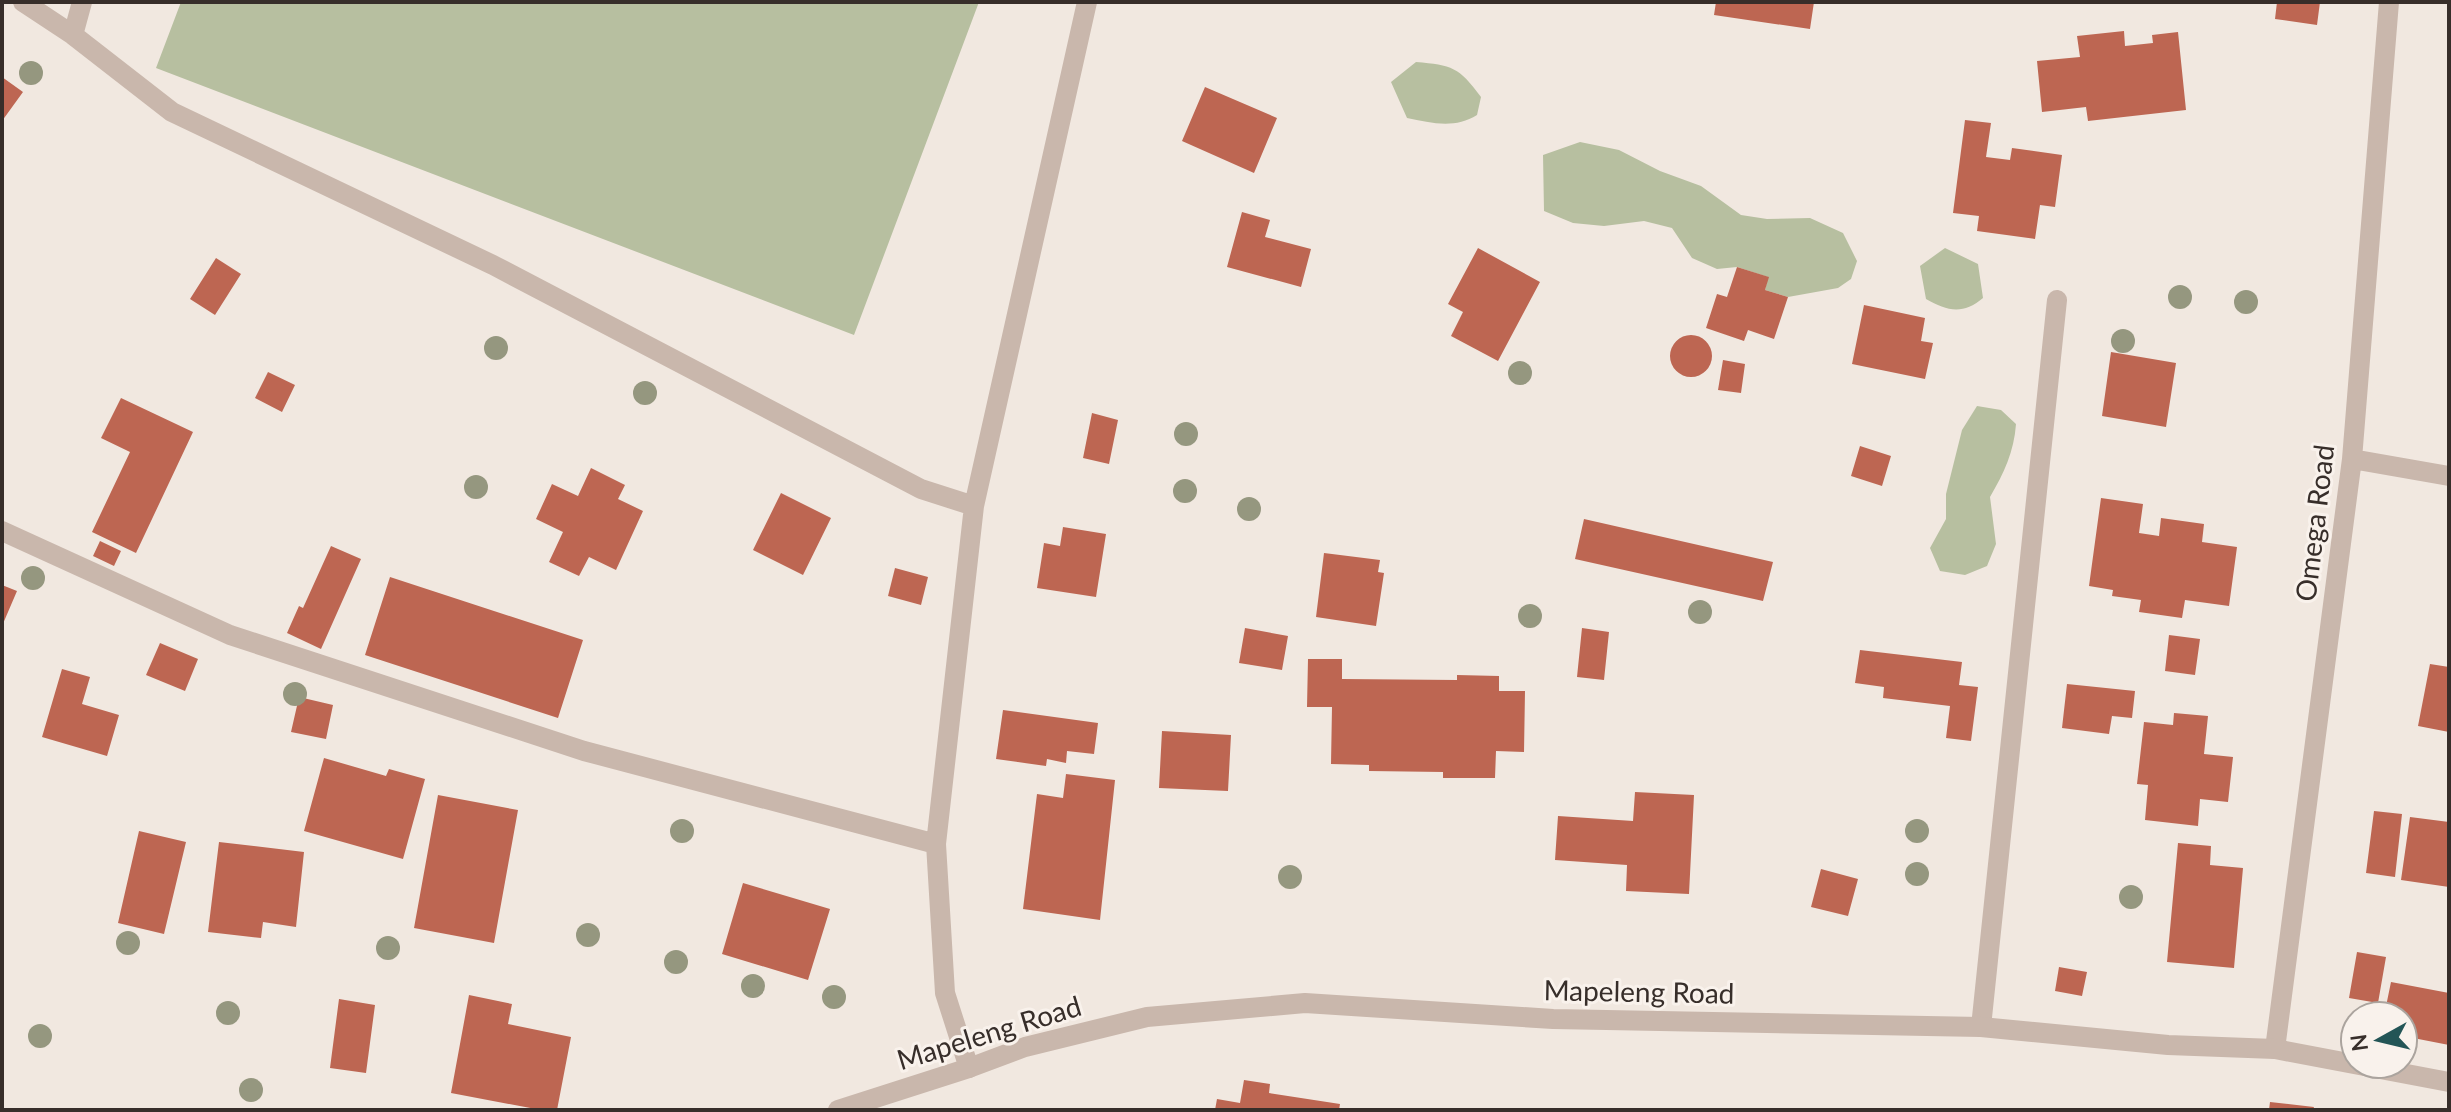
<svg xmlns="http://www.w3.org/2000/svg" width="2451" height="1112" viewBox="0 0 2451 1112" font-family="Lato,sans-serif">
<rect width="100%" height="100%" fill="#f1e8e0"/>
<!-- green -->
<path fill="#b7bfa0" d="M 181,2 L 979,2 L 854,335 L 156,68 Z
M 1416,62 C 1452,65 1459,67 1481,97 L 1477,115 C 1455,129 1431,123 1407,118 L 1391,82 Z
M 1580,142 L 1619,150 L 1660,171 L 1701,186 L 1741,215 L 1767,219 L 1810,218 L 1843,233 L 1857,261 L 1851,279 L 1838,288 L 1788,297 L 1765,290 L 1768,277 L 1737,267 L 1717,269 L 1692,258 L 1672,228 L 1644,221 L 1604,226 L 1573,223 L 1544,211 L 1543,155 Z
M 1945,248 L 1978,264 L 1983,298 C 1963,315 1947,311 1926,299 L 1920,266 Z
M 1977,406 L 2001,410 L 2016,424 C 2014,452 2004,473 1990,497 L 1996,544 L 1987,566 L 1965,575 L 1940,571 L 1930,548 L 1946,519 L 1946,494 L 1962,430 Z"/>
<!-- building -->
<path fill="#bd6652" d="M 1716,2 L 1814,2 L 1810,29 L 1714,15 Z
M 2277,2 L 2320,2 L 2317,25 L 2275,19 Z
M 2124,31 L 2125,46 L 2153,43 L 2152,35 L 2178,32 L 2186,110 L 2088,121 L 2086,107 L 2042,112 L 2037,61 L 2080,57 L 2077,36 Z
M 2,77 L 23,92 L 2,121 Z
M 1205,87 L 1277,118 L 1254,173 L 1182,141 Z
M 1965,120 L 1991,123 L 1986,157 L 2010,160 L 2012,148 L 2062,155 L 2055,207 L 2040,205 L 2035,239 L 1977,231 L 1979,216 L 1953,213 Z
M 1242,212 L 1270,220 L 1265,237 L 1311,249 L 1301,287 L 1227,267 Z
M 1478,248 L 1540,282 L 1498,361 L 1451,336 L 1463,312 L 1448,304 Z
M 216,258 L 241,274 L 215,315 L 190,299 Z
M 1737,267 L 1769,277 L 1765,290 L 1788,297 L 1774,339 L 1748,330 L 1744,341 L 1706,328 L 1717,294 L 1727,297 Z
M 1864,305 L 1925,318 L 1921,341 L 1933,343 L 1925,379 L 1852,364 Z
M1670 356a21 21 0 1 1 42 0a21 21 0 1 1-42 0Z
M 2111,352 L 2176,363 L 2166,427 L 2102,416 Z
M 1723,360 L 1745,364 L 1741,393 L 1718,390 Z
M 268,372 L 295,385 L 282,412 L 255,398 Z
M 121,398 L 193,432 L 136,553 L 92,532 L 130,452 L 101,438 Z
M 1092,413 L 1118,420 L 1109,464 L 1083,458 Z
M 1860,446 L 1891,456 L 1882,486 L 1851,476 Z
M 591,468 L 625,485 L 618,499 L 643,511 L 616,570 L 589,557 L 579,576 L 549,562 L 563,532 L 536,519 L 552,484 L 578,496 Z
M 781,493 L 831,518 L 803,575 L 753,550 Z
M 2101,498 L 2143,504 L 2139,533 L 2159,536 L 2161,518 L 2204,524 L 2202,542 L 2237,547 L 2229,606 L 2185,600 L 2182,618 L 2139,612 L 2141,600 L 2112,596 L 2113,590 L 2089,586 Z
M 1584,519 L 1773,562 L 1763,601 L 1575,559 Z
M 1063,527 L 1106,534 L 1096,597 L 1037,588 L 1044,543 L 1060,546 Z
M 100,541 L 121,551 L 114,566 L 93,556 Z
M 331,546 L 361,559 L 321,649 L 287,633 L 299,606 L 303,608 Z
M 1324,553 L 1380,560 L 1378,572 L 1384,573 L 1376,626 L 1316,617 Z
M 895,568 L 928,577 L 921,605 L 888,596 Z
M 390,577 L 583,640 L 558,718 L 365,655 Z
M 2,585 L 17,591 L 2,626 Z
M 1245,628 L 1288,636 L 1282,670 L 1239,663 Z
M 1582,628 L 1609,632 L 1604,680 L 1577,677 Z
M 2169,635 L 2200,639 L 2195,675 L 2165,671 Z
M 160,643 L 198,659 L 185,691 L 146,675 Z
M 1860,650 L 1962,662 L 1959,685 L 1978,687 L 1971,741 L 1946,738 L 1950,706 L 1883,698 L 1884,687 L 1855,683 Z
M 1308,659 L 1342,659 L 1342,679 L 1457,680 L 1457,675 L 1499,676 L 1499,691 L 1525,691 L 1524,752 L 1496,751 L 1495,778 L 1443,778 L 1443,772 L 1369,771 L 1369,765 L 1331,764 L 1332,707 L 1307,707 Z
M 2430,664 L 2449,667 L 2449,732 L 2418,726 Z
M 62,669 L 90,677 L 82,704 L 119,715 L 107,756 L 42,737 Z
M 2067,684 L 2135,691 L 2132,718 L 2112,716 L 2109,734 L 2062,728 Z
M 299,697 L 333,705 L 326,739 L 291,732 Z
M 1003,710 L 1098,723 L 1094,754 L 1067,751 L 1066,763 L 1047,759 L 1046,766 L 996,759 Z
M 2174,713 L 2208,716 L 2204,754 L 2233,757 L 2228,802 L 2200,799 L 2198,826 L 2145,820 L 2148,785 L 2137,784 L 2144,722 L 2173,725 Z
M 1162,731 L 1231,735 L 1228,791 L 1159,788 Z
M 324,758 L 386,776 L 389,769 L 425,779 L 403,859 L 304,831 Z
M 1066,774 L 1115,780 L 1100,920 L 1023,909 L 1037,794 L 1063,798 Z
M 1635,792 L 1694,795 L 1689,894 L 1626,891 L 1627,865 L 1555,860 L 1558,816 L 1633,821 Z
M 438,795 L 518,810 L 494,943 L 414,928 Z
M 2374,811 L 2402,814 L 2395,877 L 2366,873 Z
M 2410,817 L 2449,822 L 2449,887 L 2401,880 Z
M 139,831 L 186,842 L 164,934 L 118,923 Z
M 219,842 L 304,852 L 296,927 L 263,922 L 261,938 L 208,932 Z
M 2178,843 L 2211,846 L 2210,865 L 2243,868 L 2234,968 L 2167,962 Z
M 1821,869 L 1858,879 L 1848,916 L 1811,907 Z
M 743,883 L 830,909 L 808,980 L 722,954 Z
M 2357,952 L 2386,957 L 2378,1003 L 2349,998 Z
M 2059,967 L 2087,972 L 2082,996 L 2055,991 Z
M 2391,982 L 2449,993 L 2449,1045 L 2403,1036 L 2403,1016 L 2384,1016 Z
M 469,995 L 512,1004 L 508,1024 L 571,1037 L 557,1110 L 541,1110 L 451,1093 Z
M 339,999 L 375,1005 L 366,1073 L 330,1068 Z
M 1244,1080 L 1270,1084 L 1269,1093 L 1340,1104 L 1339,1110 L 1215,1110 L 1217,1099 L 1240,1103 Z
M 2270,1102 L 2314,1107 L 2313,1110 L 2269,1110 Z"/>
<g fill="none" stroke-linecap="round" stroke-linejoin="round">
<!-- minor -->
<path stroke="#c9b7ac" stroke-width="20" d="M 23,2 L 73,35 L 172,112 L 493,265 L 921,489 L 974,506
M 73,35 L 82,2
M 2352,459 L 2449,476
M 2,531 L 230,635 L 584,751 L 936,844
M 1981,1027 L 2057,300
M 2275,1049 L 2352,459 L 2389,2
M 969,1068 L 945,993 L 936,844 L 974,506 L 1087,2"/>
<!-- tertiary -->
<path stroke="#c9b7ac" stroke-width="20" d="M 838,1110 L 969,1068 L 1025,1047 L 1147,1017 L 1305,1003 L 1553,1019 L 1981,1027 L 2168,1045 L 2275,1049 L 2449,1082"/>
</g>
<!-- trees -->
<g fill="#95977f">
<circle cx="31" cy="73" r="12"/>
<circle cx="2180" cy="297" r="12"/>
<circle cx="2246" cy="302" r="12"/>
<circle cx="2123" cy="341" r="12"/>
<circle cx="496" cy="348" r="12"/>
<circle cx="1520" cy="373" r="12"/>
<circle cx="645" cy="393" r="12"/>
<circle cx="1186" cy="434" r="12"/>
<circle cx="476" cy="487" r="12"/>
<circle cx="1185" cy="491" r="12"/>
<circle cx="1249" cy="509" r="12"/>
<circle cx="33" cy="578" r="12"/>
<circle cx="1700" cy="612" r="12"/>
<circle cx="1530" cy="616" r="12"/>
<circle cx="295" cy="694" r="12"/>
<circle cx="682" cy="831" r="12"/>
<circle cx="1917" cy="831" r="12"/>
<circle cx="1917" cy="874" r="12"/>
<circle cx="1290" cy="877" r="12"/>
<circle cx="2131" cy="897" r="12"/>
<circle cx="588" cy="935" r="12"/>
<circle cx="128" cy="943" r="12"/>
<circle cx="388" cy="948" r="12"/>
<circle cx="676" cy="962" r="12"/>
<circle cx="753" cy="986" r="12"/>
<circle cx="834" cy="997" r="12"/>
<circle cx="228" cy="1013" r="12"/>
<circle cx="40" cy="1036" r="12"/>
<circle cx="251" cy="1090" r="12"/>
</g>
<g text-anchor="middle" stroke-width="6" stroke-linejoin="round" paint-order="stroke">
<!-- street labels -->
<g font-size="28" fill="#372e2a" stroke="#f9f2ec">
<text transform="translate(2315 523) rotate(-83)" y="10">Omega Road</text>
<text transform="translate(1639 992) rotate(1)" y="10">Mapeleng Road</text>
<text transform="translate(989 1033) rotate(-17)" y="10">Mapeleng Road</text>
</g>
</g>
<!-- border -->
<rect width="2451" height="1112" fill="none" stroke="#372e2a" stroke-width="8"/>
<!-- north arrow -->
<g transform="translate(2379 1040) rotate(262)"><circle r="38" fill="#f9f2ec" stroke="#aba49e" stroke-width="2"/>
<path d="M0-6L14 30L0 20L-14 30Z" fill="#235556"/>
<text y="-12" font-size="22" font-weight="bold" text-anchor="middle" fill="#372e2a">N</text>
</g>
</svg>
